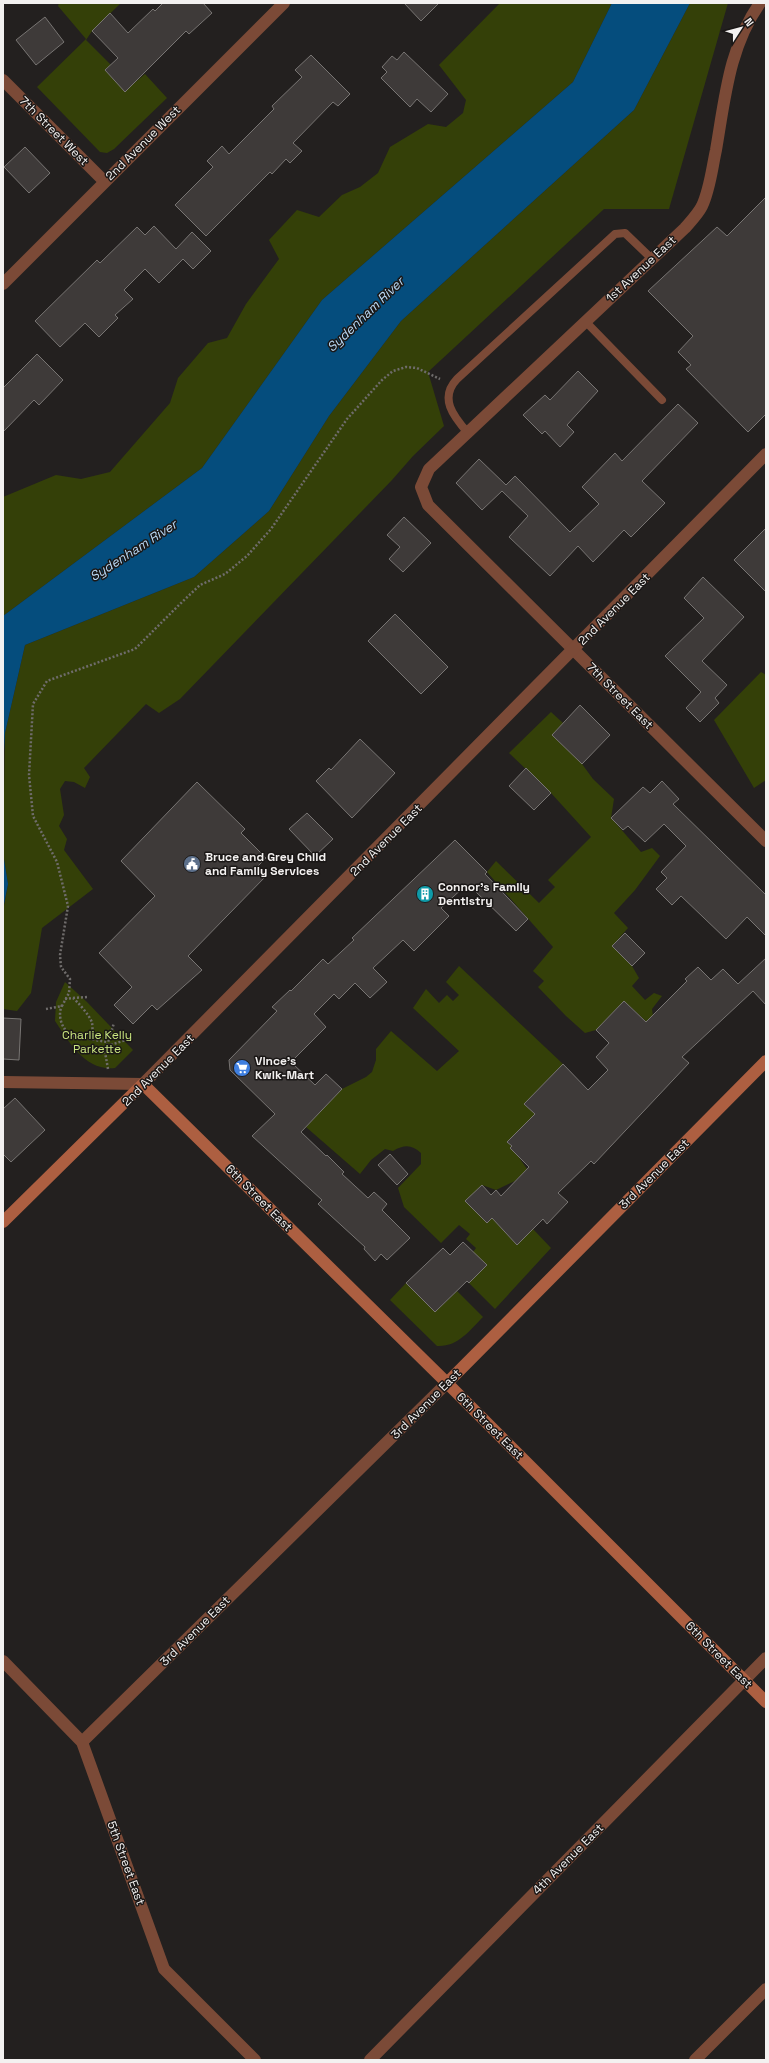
<svg xmlns="http://www.w3.org/2000/svg" width="769" height="2063" viewBox="0 0 769 2063" font-family="'Space Grotesk',sans-serif">
<rect width="100%" height="100%" fill="#23201f"/>
<!-- green -->
<path fill="#344008" d="M 59,3 L 121,3 L 92,31 L 86,40 L 111,65 L 105,70 L 125,91 L 145,74 L 167,98 L 114,149 L 107,153 L 100,152 L 37,87 L 86,39 L 58,6 Z
M 500,3 L 612,3 L 573,82 L 322,300 L 202,468 L 3,616 L 3,497 L 56,475 L 81,479 L 110,472 L 170,403 L 178,378 L 208,343 L 227,338 L 246,304 L 279,259 L 269,240 L 297,210 L 319,217 L 342,195 L 360,187 L 378,173 L 390,147 L 428,124 L 446,127 L 463,113 L 466,100 L 439,65 Z
M 690,3 L 728,3 L 669,209 L 604,209 L 428,372 L 444,426 L 413,456 L 392,480 L 180,699 L 159,713 L 146,704 L 84,768 L 90,777 L 85,788 L 74,782 L 65,781 L 60,789 L 64,815 L 59,826 L 67,839 L 64,850 L 93,889 L 42,928 L 31,993 L 17,1011 L 3,1009 L 3,911 L 8,884 L 3,853 L 5,733 L 25,645 L 194,577 L 269,511 L 329,416 L 401,321 L 634,110 Z
M 761,672 L 766,675 L 766,780 L 754,788 L 714,720 Z
M 551,712 L 563,723 L 552,735 L 582,764 L 593,779 L 614,799 L 611,818 L 641,852 L 652,848 L 660,856 L 635,890 L 614,913 L 628,928 L 612,946 L 632,966 L 639,978 L 632,986 L 645,1000 L 654,993 L 662,996 L 652,1009 L 653,1017 L 648,1023 L 624,1001 L 596,1030 L 585,1033 L 566,1016 L 538,987 L 544,981 L 533,971 L 553,947 L 487,872 L 496,861 L 539,903 L 555,887 L 548,880 L 591,837 L 551,793 L 509,753 Z
M 459,966 L 563,1064 L 524,1104 L 539,1118 L 508,1142 L 527,1169 L 515,1181 L 496,1190 L 482,1185 L 466,1201 L 487,1223 L 492,1218 L 517,1245 L 533,1229 L 551,1248 L 495,1309 L 469,1283 L 487,1265 L 473,1252 L 476,1248 L 466,1239 L 470,1234 L 459,1225 L 441,1243 L 404,1207 L 398,1188 L 421,1164 L 421,1153 C 412,1145 405,1144 393,1151 L 385,1149 L 371,1160 L 360,1174 L 306,1127 L 342,1089 L 366,1077 L 372,1072 L 376,1060 L 376,1049 L 391,1031 L 437,1071 L 459,1051 L 413,1008 L 426,989 L 439,1003 L 447,995 L 453,1001 L 459,995 L 446,982 Z
M 65,982 L 87,1002 L 133,1050 L 115,1068 C 85,1071 70,1043 55,1021 L 56,1002 Z
M 406,1283 L 435,1312 L 457,1291 L 483,1317 C 469,1331 458,1347 437,1346 L 390,1300 Z"/>
<!-- water -->
<path fill="#054d7d" d="M 612,3 L 690,3 L 634,110 L 401,321 L 329,416 L 269,511 L 194,577 L 25,645 L 5,733 L 3,770 L 3,616 L 202,468 L 322,300 L 573,82 Z
M 3,853 L 8,884 L 3,909 Z"/>
<!-- building -->
<path fill="#3e3a39" stroke="#787573" d="M 163,3 L 203,3 L 212,13 L 189,34 L 186,31 L 125,92 L 105,70 L 118,58 L 92,31 L 110,13 L 128,33 L 153,9 L 155,11 Z
M 404,3 L 439,3 L 421,21 Z
M 45,17 L 64,42 L 36,65 L 16,40 Z
M 404,52 L 448,94 L 431,112 L 417,99 L 410,107 L 381,78 L 387,72 L 382,67 L 392,56 L 397,60 Z
M 311,55 L 350,94 L 338,106 L 333,102 L 293,143 L 302,151 L 290,163 L 286,159 L 272,174 L 270,172 L 206,236 L 175,205 L 213,167 L 207,161 L 222,146 L 229,154 L 274,109 L 272,106 L 302,77 L 295,70 Z
M 25,147 L 50,173 L 29,193 L 4,167 Z
M 766,197 L 766,414 L 748,432 L 686,369 L 691,365 L 678,352 L 693,336 L 648,291 L 717,227 L 727,236 Z
M 154,226 L 176,249 L 192,232 L 211,251 L 193,269 L 183,259 L 159,283 L 145,269 L 124,290 L 133,299 L 115,315 L 118,318 L 99,337 L 85,323 L 60,347 L 35,321 L 97,260 L 100,263 L 137,227 L 145,235 Z
M 37,354 L 63,380 L 39,405 L 34,400 L 3,432 L 3,388 Z
M 578,371 L 598,391 L 567,425 L 574,432 L 560,447 L 545,431 L 542,434 L 523,415 L 545,395 L 550,400 Z
M 678,404 L 698,423 L 642,481 L 665,503 L 631,537 L 624,530 L 593,562 L 578,546 L 550,576 L 509,537 L 528,516 L 502,491 L 482,510 L 456,483 L 479,459 L 506,485 L 515,476 L 570,532 L 599,504 L 582,487 L 615,453 L 622,461 Z
M 404,517 L 431,543 L 403,572 L 389,559 L 400,547 L 387,535 Z
M 766,528 L 766,592 L 734,560 Z
M 703,577 L 744,617 L 702,661 L 727,685 L 715,698 L 719,703 L 700,722 L 686,708 L 701,692 L 665,656 L 704,618 L 684,598 Z
M 395,614 L 448,667 L 421,694 L 368,641 Z
M 580,705 L 610,735 L 582,764 L 552,735 Z
M 360,739 L 395,773 L 352,818 L 316,781 L 329,768 L 331,770 Z
M 526,768 L 551,793 L 534,810 L 509,786 Z
M 662,781 L 679,799 L 673,804 L 766,895 L 766,936 L 747,917 L 726,939 L 681,896 L 672,905 L 656,889 L 667,878 L 661,872 L 686,846 L 664,824 L 645,842 L 628,826 L 623,830 L 611,818 L 643,787 L 650,793 Z
M 197,782 L 245,829 L 241,833 L 266,858 L 257,867 L 266,876 L 188,956 L 202,970 L 157,1010 L 152,1005 L 133,1024 L 114,1005 L 132,987 L 99,953 L 155,896 L 121,861 Z
M 307,813 L 333,839 L 315,856 L 289,829 Z
M 455,840 L 487,872 L 485,874 L 528,919 L 516,931 L 472,888 L 469,890 L 465,886 L 441,908 L 449,916 L 414,951 L 403,940 L 373,968 L 387,982 L 370,998 L 355,983 L 339,999 L 334,994 L 314,1014 L 326,1027 L 291,1062 L 315,1085 L 326,1074 L 342,1089 L 301,1132 L 326,1156 L 327,1155 L 344,1172 L 342,1174 L 368,1198 L 374,1192 L 387,1204 L 382,1210 L 410,1238 L 387,1260 L 381,1254 L 375,1261 L 364,1249 L 365,1247 L 318,1204 L 322,1200 L 252,1136 L 275,1114 L 230,1070 L 229,1060 L 277,1011 L 272,1007 L 290,990 L 291,991 L 323,959 L 328,964 L 354,940 L 352,938 Z
M 625,933 L 645,953 L 632,966 L 612,946 Z
M 766,958 L 766,1005 L 753,991 L 682,1057 L 689,1063 L 594,1164 L 591,1161 L 558,1193 L 568,1202 L 547,1224 L 543,1219 L 517,1245 L 492,1218 L 487,1223 L 465,1201 L 482,1185 L 491,1195 L 496,1190 L 501,1196 L 529,1167 L 510,1148 L 512,1146 L 507,1142 L 535,1114 L 524,1104 L 563,1064 L 588,1090 L 608,1070 L 596,1057 L 609,1043 L 596,1030 L 624,1001 L 646,1022 L 687,981 L 685,979 L 698,967 L 711,980 L 723,969 L 738,984 Z
M 3,1018 L 21,1019 L 19,1060 L 3,1059 Z
M 15,1098 L 45,1130 L 11,1162 L 3,1154 L 3,1109 Z
M 390,1154 L 408,1174 L 397,1185 L 378,1165 Z
M 463,1242 L 487,1265 L 469,1283 L 467,1281 L 435,1312 L 406,1283 L 443,1248 L 450,1255 Z"/>
<g fill="none" stroke-linecap="round" stroke-linejoin="round">
<!-- path -->
<path stroke="#6f6c6b" stroke-width="2.5" stroke-dasharray="2 2" stroke-linecap="butt" d="M 73,998 L 87,997
M 65,999 L 73,998 C 77,1001 91,1017 92,1023 C 93,1028 92,1033 93,1039
M 62,1005 C 57,1016 62,1030 72,1036 L 107,1042
M 46,1009 L 62,1006 L 69,993 L 70,979 L 61,967 L 60,955 L 68,906 L 57,862 L 33,816 L 29,775 L 33,704 L 47,681 L 135,649 L 180,604 L 200,585 L 225,574 L 247,556 L 271,529 L 347,419 L 382,380 L 393,371 L 406,367 L 417,368 L 440,379
M 107,1046 L 129,1039
M 108,1069 L 105,1052 L 114,1023"/>
<!-- service -->
<path stroke="#7b4a37" stroke-width="8" d="M 586,322 L 662,400
M 468,433 C 453,416 439,398 457,379 L 615,234 L 625,233 L 652,259"/>
<!-- minor -->
<path stroke="#7b4a37" stroke-width="12" d="M 760,3 C 729,47 725,98 716,150 C 712,168 710,189 702,206 C 698,214 691,221 685,228 L 429,469 L 421,487 L 428,505 L 766,841
M 3,80 L 104,181
M 3,1082 L 143,1084
M 3,1661 L 82,1742 L 164,1969 L 255,2060
M 82,1742 L 447,1383
M 370,2060 L 766,1658
M 695,2060 L 766,1989"/>
<!-- tertiary -->
<path stroke="#7b4a37" stroke-width="12" d="M 3,284 L 284,3
M 143,1084 L 766,454"/>
<!-- secondary -->
<path stroke="#ad5f41" stroke-width="12" d="M 3,1222 L 143,1084 L 447,1383 L 766,1702
M 447,1383 L 766,1061"/>
</g>
<!-- icons -->
<defs>
<g id="civic-disc" transform="scale(0.9)"><circle r="9.5" fill="#5c6f8a" stroke="#1a1716"/><path d="M-.6-6.5H3V-4.5H.6V-3L4-1V1h2V6H-6V1h2V-1L-.6-3ZM-1.2 2.5V6h2.4V2.5Z" fill="#fff"/></g>
<g id="building-disc" transform="scale(0.9)"><circle r="9.5" fill="#0f9aa8" stroke="#1a1716"/><path d="M-4-6H4V6H1V3H-1V6H-4ZM-2.5-4.3h1.7v1.8h-1.7ZM.8-4.3h1.7v1.8H.8ZM-2.5-1h1.7V.8h-1.7ZM.8-1h1.7V.8H.8Z" fill="#fff"/></g>
<g id="supermarket-disc" transform="scale(0.9)"><circle r="9.5" fill="#3f7fe0" stroke="#1a1716"/><path d="M-6-5.5h2.5l.6 2H6L4.5 2H-2.5L-4.4-4H-6ZM-1.5 3.2a1.3 1.3 0 1 0 .1 0ZM3 3.2a1.3 1.3 0 1 0 .1 0Z" fill="#fff"/></g>
</defs>
<g fill-rule="evenodd">
<use href="#civic-disc" x="192" y="864"/>
<use href="#building-disc" x="425" y="894"/>
<use href="#supermarket-disc" x="242" y="1068"/>
</g>
<g text-anchor="middle" stroke-width="3" stroke-linejoin="round" paint-order="stroke">
<!-- street labels -->
<g font-size="12" fill="#f3f1f0" stroke="#1a1716">
<text transform="translate(54 131) rotate(45)" y="4">7th Street West</text>
<text transform="translate(143 143) rotate(-45)" y="4">2nd Avenue West</text>
<text transform="translate(641 269) rotate(-43)" y="4">1st Avenue East</text>
<text transform="translate(614 609) rotate(-45)" y="4">2nd Avenue East</text>
<text transform="translate(620 696) rotate(45)" y="4">7th Street East</text>
<text transform="translate(386 840) rotate(-45)" y="4">2nd Avenue East</text>
<text transform="translate(158 1070) rotate(-45)" y="4">2nd Avenue East</text>
<text transform="translate(654 1174) rotate(-45)" y="4">3rd Avenue East</text>
<text transform="translate(259 1198) rotate(45)" y="4">6th Street East</text>
<text transform="translate(426 1404) rotate(-45)" y="4">3rd Avenue East</text>
<text transform="translate(490 1426) rotate(45)" y="4">6th Street East</text>
<text transform="translate(195 1631) rotate(-45)" y="4">3rd Avenue East</text>
<text transform="translate(719 1655) rotate(45)" y="4">6th Street East</text>
<text transform="translate(568 1859) rotate(-45)" y="4">4th Avenue East</text>
<text transform="translate(126 1863) rotate(70)" y="4">5th Street East</text>
</g>
<!-- poi labels -->
<g font-size="12" font-weight="bold" fill="#f3f1f0" stroke="#1a1716" text-anchor="start">
<text x="205" y="861">Bruce and Grey Child<tspan x="205" dy="14">and Family Services</tspan></text>
<text x="438" y="891">Connor's Family<tspan x="438" dy="14">Dentistry</tspan></text>
<text x="255" y="1065">Vince's<tspan x="255" dy="14">Kwik-Mart</tspan></text>
</g>
<!-- park labels -->
<g font-size="12" fill="#cbe680" stroke="#1a1716">
<text x="97" y="1039">Charlie Kelly<tspan x="97" dy="14">Parkette</tspan></text>
</g>
<!-- water labels -->
<g font-size="13" font-style="italic" fill="#b9d9f6" stroke="#1a1716">
<text transform="translate(365 314) rotate(-44)" y="5">Sydenham River</text>
<text transform="translate(133 550) rotate(-33)" y="5">Sydenham River</text>
</g>
</g>
<!-- border -->
<rect width="769" height="2063" fill="none" stroke="#f3f1f0" stroke-width="8"/>
<!-- north arrow -->
<g transform="translate(741 28) rotate(54)" stroke="#1a1716" stroke-width="3" paint-order="stroke">
<path d="M0-3L7 15L0 10L-7 15Z" fill="#f3f1f0"/>
<text y="-6" font-size="11" font-weight="bold" text-anchor="middle" fill="#f3f1f0">N</text>
</g>
</svg>
